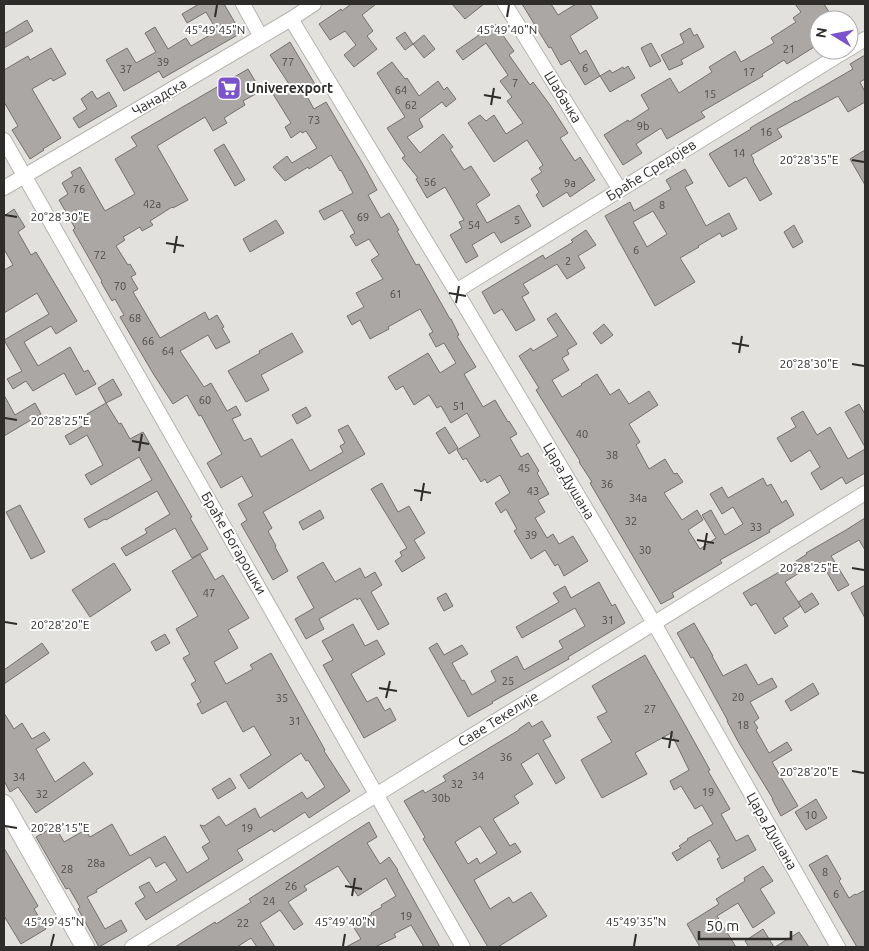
<svg xmlns="http://www.w3.org/2000/svg" width="869" height="951" viewBox="0 0 869 951" font-family="Ubuntu,sans-serif">
<rect width="100%" height="100%" fill="#e3e1dd"/>
<!-- building -->
<path fill="#aaa7a4" stroke="#73706d" fill-rule="evenodd" d="M 199,4 L 224,4 L 241,33 L 163,78 L 159,71 L 124,91 L 106,60 L 127,48 L 136,63 L 156,52 L 145,33 L 155,27 L 168,49 L 186,38 L 191,46 L 217,31 L 206,12 L 187,23 L 182,14 Z
M 351,4 L 376,4 L 362,15 L 373,31 L 367,36 L 377,49 L 354,67 L 344,55 L 356,45 L 345,31 L 330,40 L 319,24 L 341,9 L 342,11 Z
M 452,4 L 484,4 L 465,19 Z
M 522,4 L 551,4 L 558,15 L 576,4 L 590,4 L 598,18 L 570,36 L 580,54 L 586,50 L 600,76 L 585,85 L 570,60 L 561,65 L 551,47 L 549,48 Z
M 795,4 L 824,4 L 834,20 L 819,20 L 819,44 L 787,64 L 784,60 L 762,74 L 763,76 L 701,112 L 705,117 L 667,139 L 661,128 L 636,144 L 642,153 L 623,165 L 604,135 L 628,120 L 629,122 L 649,109 L 641,95 L 670,78 L 679,93 L 712,72 L 709,67 L 735,51 L 741,62 L 774,43 L 771,38 L 796,22 L 793,18 L 801,12 Z
M 27,20 L 33,31 L 4,48 L 4,34 Z
M 495,24 L 514,51 L 509,55 L 530,85 L 533,82 L 550,105 L 568,133 L 560,138 L 575,161 L 580,157 L 595,180 L 570,197 L 567,192 L 543,207 L 536,195 L 539,192 L 531,179 L 542,172 L 539,168 L 543,165 L 527,140 L 494,162 L 468,123 L 480,115 L 486,121 L 494,115 L 506,134 L 523,123 L 507,101 L 512,97 L 500,81 L 508,75 L 486,43 L 463,60 L 456,51 Z
M 690,28 L 694,36 L 697,34 L 704,47 L 681,60 L 683,64 L 669,70 L 661,55 L 684,43 L 680,34 Z
M 405,32 L 413,44 L 424,35 L 435,49 L 424,58 L 413,44 L 405,50 L 396,38 Z
M 290,42 L 316,86 L 305,93 L 314,109 L 326,102 L 365,168 L 377,190 L 368,195 L 381,218 L 389,213 L 399,230 L 397,231 L 416,265 L 419,264 L 450,319 L 451,319 L 459,335 L 457,336 L 476,367 L 464,374 L 483,407 L 495,400 L 508,422 L 509,421 L 517,434 L 510,438 L 521,457 L 528,453 L 539,471 L 537,473 L 549,494 L 538,500 L 545,512 L 535,518 L 547,538 L 553,534 L 559,544 L 573,536 L 588,561 L 564,576 L 558,564 L 555,566 L 545,550 L 531,559 L 514,531 L 517,529 L 506,509 L 501,513 L 495,503 L 510,493 L 500,475 L 487,483 L 485,479 L 481,482 L 466,458 L 463,460 L 457,450 L 480,436 L 467,413 L 451,423 L 441,406 L 437,408 L 429,395 L 414,405 L 403,386 L 396,390 L 388,377 L 428,353 L 440,373 L 456,363 L 444,343 L 436,347 L 429,334 L 433,332 L 420,309 L 388,327 L 389,329 L 370,339 L 360,320 L 352,325 L 347,316 L 364,307 L 356,293 L 383,279 L 371,260 L 379,255 L 369,239 L 356,246 L 350,236 L 355,233 L 342,210 L 324,220 L 319,211 L 353,193 L 341,170 L 340,171 L 331,155 L 309,169 L 308,167 L 285,181 L 273,167 L 287,156 L 292,163 L 317,148 L 306,131 L 302,133 L 301,131 L 291,138 L 285,127 L 291,123 L 273,94 L 289,84 L 270,55 Z
M 651,43 L 661,61 L 650,67 L 641,48 Z
M 51,48 L 66,74 L 53,81 L 51,78 L 32,89 L 61,138 L 43,149 L 44,150 L 30,159 L 12,130 L 18,126 L 4,102 L 4,70 L 28,56 L 30,60 Z
M 865,55 L 865,79 L 860,82 L 865,92 L 865,102 L 848,112 L 838,96 L 777,129 L 782,137 L 751,155 L 754,160 L 753,161 L 772,194 L 760,201 L 746,177 L 729,187 L 709,154 L 751,129 L 750,128 L 783,109 L 796,101 L 796,102 L 853,69 L 850,64 Z
M 392,62 L 405,79 L 407,78 L 419,96 L 438,81 L 444,90 L 447,87 L 456,99 L 446,107 L 442,102 L 419,119 L 423,127 L 407,137 L 420,153 L 443,134 L 453,147 L 450,149 L 464,170 L 471,166 L 490,195 L 476,204 L 487,223 L 519,205 L 531,226 L 501,243 L 494,232 L 472,245 L 478,256 L 466,263 L 450,235 L 462,228 L 459,222 L 464,220 L 445,187 L 427,198 L 416,179 L 418,178 L 402,158 L 405,156 L 387,128 L 405,117 L 377,73 Z
M 628,66 L 635,78 L 610,92 L 600,76 L 610,70 L 612,73 L 623,67 L 624,69 Z
M 248,69 L 261,91 L 243,101 L 245,105 L 224,118 L 227,123 L 213,131 L 205,117 L 157,146 L 188,200 L 173,208 L 172,207 L 150,221 L 153,225 L 142,231 L 140,227 L 123,237 L 125,240 L 116,246 L 128,265 L 130,264 L 136,274 L 131,277 L 138,289 L 133,292 L 160,338 L 205,312 L 209,320 L 217,315 L 224,327 L 222,328 L 230,342 L 216,349 L 208,335 L 180,351 L 204,387 L 211,383 L 227,411 L 236,406 L 241,415 L 232,419 L 244,441 L 251,438 L 261,457 L 292,439 L 310,471 L 343,452 L 340,446 L 345,443 L 338,430 L 348,425 L 365,454 L 263,512 L 272,528 L 268,531 L 276,546 L 275,547 L 288,571 L 273,580 L 241,524 L 247,520 L 238,504 L 253,496 L 242,476 L 221,488 L 207,463 L 222,454 L 201,415 L 199,416 L 187,395 L 173,404 L 154,375 L 120,317 L 124,315 L 115,299 L 112,301 L 101,282 L 102,281 L 73,230 L 75,228 L 59,200 L 68,194 L 62,183 L 73,176 L 71,172 L 80,167 L 105,211 L 135,194 L 115,159 L 137,146 L 131,137 Z
M 92,91 L 97,99 L 109,92 L 117,106 L 79,128 L 73,118 L 87,109 L 81,99 Z
M 224,144 L 245,180 L 235,186 L 214,150 Z
M 865,150 L 865,185 L 850,159 Z
M 685,169 L 693,183 L 685,187 L 706,226 L 729,213 L 737,229 L 722,237 L 720,233 L 698,246 L 699,247 L 680,258 L 695,282 L 655,306 L 605,216 L 630,202 L 634,211 L 671,189 L 666,180 ZM 653,211 L 667,234 L 647,247 L 633,222 Z
M 14,209 L 25,227 L 18,232 L 31,255 L 36,252 L 77,321 L 56,334 L 51,326 L 24,342 L 38,366 L 70,347 L 84,372 L 88,370 L 96,384 L 76,395 L 64,373 L 33,391 L 26,381 L 13,389 L 7,379 L 22,371 L 4,340 L 49,314 L 37,293 L 4,313 L 4,270 L 13,265 L 4,249 L 4,216 Z
M 276,220 L 284,233 L 250,252 L 243,239 Z
M 794,225 L 803,242 L 793,248 L 784,232 Z
M 586,230 L 596,245 L 578,256 L 585,268 L 567,279 L 557,264 L 523,284 L 529,293 L 522,297 L 535,320 L 516,331 L 502,309 L 494,314 L 482,292 L 543,255 L 545,259 L 573,242 L 571,240 Z
M 556,313 L 577,344 L 567,350 L 569,354 L 562,358 L 569,370 L 552,380 L 562,397 L 582,385 L 581,384 L 597,374 L 610,395 L 619,389 L 629,404 L 649,391 L 658,405 L 629,424 L 640,442 L 636,445 L 649,469 L 665,459 L 674,474 L 677,473 L 683,482 L 664,493 L 682,520 L 697,510 L 703,520 L 688,530 L 700,549 L 716,538 L 702,515 L 711,510 L 725,535 L 743,524 L 733,507 L 722,514 L 710,494 L 722,487 L 728,498 L 763,478 L 767,486 L 771,484 L 782,503 L 786,500 L 794,515 L 769,530 L 770,532 L 720,560 L 722,563 L 672,593 L 674,597 L 661,604 L 590,483 L 592,482 L 579,462 L 580,461 L 536,390 L 539,388 L 519,356 L 531,348 L 533,351 L 558,336 L 547,319 Z
M 604,324 L 613,335 L 601,344 L 593,333 Z
M 292,333 L 303,352 L 261,375 L 269,390 L 246,402 L 228,371 L 260,353 L 259,351 Z
M 113,379 L 122,395 L 106,403 L 98,388 Z
M 4,395 L 15,415 L 35,403 L 41,414 L 4,436 Z
M 106,403 L 119,424 L 121,423 L 130,439 L 143,432 L 192,517 L 190,518 L 208,549 L 192,558 L 175,528 L 126,556 L 121,548 L 147,533 L 145,529 L 170,514 L 157,491 L 106,520 L 105,519 L 89,528 L 84,519 L 152,480 L 139,457 L 91,485 L 85,475 L 103,465 L 87,435 L 70,445 L 65,436 L 91,421 L 87,414 Z
M 859,404 L 865,414 L 865,447 L 845,412 Z
M 306,407 L 311,416 L 297,424 L 292,415 Z
M 803,411 L 817,435 L 830,427 L 848,459 L 865,449 L 865,473 L 846,484 L 842,477 L 821,490 L 811,473 L 820,467 L 810,450 L 791,462 L 777,438 L 796,427 L 791,418 Z
M 445,427 L 458,448 L 449,454 L 436,433 Z
M 382,483 L 398,512 L 409,506 L 425,533 L 414,540 L 425,558 L 402,572 L 395,561 L 402,556 L 400,552 L 407,548 L 371,489 Z
M 20,505 L 45,552 L 31,559 L 6,512 Z
M 320,510 L 324,518 L 303,530 L 299,522 Z
M 865,518 L 865,550 L 859,540 L 831,556 L 849,585 L 838,591 L 821,562 L 814,566 L 813,564 L 785,582 L 801,606 L 783,618 L 788,626 L 775,634 L 756,603 L 751,606 L 743,593 L 779,572 L 807,554 L 806,553 L 846,530 Z
M 200,554 L 215,580 L 223,575 L 249,618 L 228,630 L 238,648 L 214,662 L 226,684 L 253,669 L 250,665 L 271,653 L 325,750 L 324,751 L 350,791 L 309,818 L 305,812 L 274,832 L 272,829 L 237,850 L 243,860 L 146,920 L 135,903 L 145,897 L 139,887 L 149,882 L 156,893 L 177,880 L 165,862 L 156,867 L 150,857 L 96,890 L 97,892 L 87,897 L 105,929 L 121,920 L 127,931 L 99,947 L 78,909 L 80,907 L 69,888 L 66,889 L 36,837 L 55,826 L 64,842 L 85,830 L 90,837 L 112,824 L 130,856 L 165,836 L 187,873 L 209,859 L 202,847 L 210,842 L 200,825 L 204,826 L 219,816 L 226,826 L 255,808 L 260,818 L 302,792 L 307,799 L 325,787 L 308,760 L 306,761 L 301,753 L 249,789 L 240,775 L 271,755 L 254,726 L 243,732 L 226,701 L 202,714 L 197,704 L 201,702 L 191,684 L 196,681 L 183,658 L 190,654 L 176,629 L 198,616 L 172,571 Z
M 323,562 L 335,582 L 360,568 L 365,578 L 375,572 L 382,585 L 371,592 L 389,624 L 378,630 L 360,598 L 357,600 L 356,598 L 319,619 L 324,629 L 306,639 L 295,619 L 314,608 L 297,577 Z
M 114,563 L 131,590 L 90,617 L 72,590 Z
M 599,582 L 612,606 L 615,604 L 625,623 L 568,657 L 569,659 L 492,702 L 493,703 L 468,717 L 429,648 L 437,643 L 444,655 L 462,645 L 468,654 L 452,663 L 462,681 L 464,680 L 472,695 L 496,681 L 491,671 L 517,656 L 524,670 L 563,648 L 559,641 L 585,626 L 575,608 L 522,638 L 516,627 L 559,602 L 553,593 L 565,586 L 571,598 Z
M 865,585 L 865,618 L 851,593 Z
M 446,593 L 453,606 L 444,611 L 437,598 Z
M 812,593 L 819,604 L 805,613 L 798,602 Z
M 694,623 L 713,656 L 712,656 L 723,676 L 746,664 L 758,685 L 772,678 L 777,687 L 750,702 L 759,718 L 754,722 L 758,728 L 756,730 L 769,753 L 787,742 L 792,750 L 772,762 L 798,806 L 781,816 L 772,799 L 773,799 L 740,745 L 727,721 L 728,721 L 693,657 L 691,658 L 677,633 Z
M 353,624 L 365,646 L 377,640 L 385,654 L 351,674 L 367,702 L 377,697 L 385,711 L 390,708 L 396,720 L 364,738 L 323,665 L 333,660 L 322,641 Z
M 165,634 L 170,643 L 156,651 L 151,642 Z
M 42,643 L 49,653 L 4,684 L 4,670 Z
M 645,655 L 685,725 L 710,770 L 708,771 L 730,809 L 721,814 L 736,841 L 748,835 L 756,850 L 722,869 L 717,859 L 720,857 L 710,840 L 677,861 L 672,853 L 681,848 L 679,846 L 688,840 L 687,839 L 713,824 L 702,805 L 695,809 L 681,786 L 674,790 L 670,781 L 689,770 L 671,733 L 635,753 L 647,774 L 602,798 L 581,760 L 612,742 L 597,717 L 607,712 L 592,686 Z
M 813,683 L 819,694 L 791,711 L 785,701 Z
M 4,713 L 14,729 L 22,723 L 32,739 L 44,732 L 50,740 L 36,749 L 55,782 L 84,762 L 93,774 L 36,813 L 18,787 L 10,792 L 4,781 Z
M 542,721 L 551,736 L 543,740 L 565,778 L 556,784 L 538,753 L 521,764 L 533,784 L 514,796 L 519,803 L 493,819 L 510,846 L 515,843 L 521,852 L 474,880 L 490,909 L 509,897 L 513,903 L 531,892 L 547,916 L 498,947 L 488,947 L 423,839 L 425,837 L 404,801 L 423,790 L 425,793 L 446,781 L 443,776 L 519,730 L 519,729 L 529,722 L 532,727 ZM 480,826 L 497,853 L 480,864 L 477,858 L 468,864 L 455,842 Z
M 230,778 L 236,788 L 218,799 L 212,789 Z
M 816,799 L 827,818 L 806,830 L 795,812 Z
M 369,822 L 377,837 L 367,843 L 380,864 L 389,857 L 398,870 L 397,870 L 440,947 L 424,947 L 411,925 L 394,934 L 396,937 L 375,947 L 346,947 L 361,939 L 353,926 L 372,914 L 371,913 L 382,907 L 381,905 L 396,896 L 386,878 L 358,896 L 338,866 L 304,886 L 307,890 L 288,902 L 303,924 L 294,930 L 280,910 L 260,923 L 275,947 L 257,947 L 251,938 L 237,947 L 175,947 L 215,922 L 216,924 L 251,902 L 249,899 Z
M 4,848 L 38,906 L 34,909 L 46,929 L 21,944 L 4,916 Z
M 827,855 L 841,879 L 839,881 L 849,898 L 855,894 L 856,895 L 865,890 L 865,947 L 857,947 L 809,865 Z
M 763,866 L 773,881 L 760,889 L 775,913 L 753,928 L 738,903 L 717,916 L 736,947 L 700,947 L 687,924 L 719,904 L 716,899 L 745,881 L 744,878 Z
M 763,929 L 774,947 L 749,947 L 745,941 Z
M 799,932 L 809,947 L 775,947 Z"/>
<g fill="none" stroke-linecap="round" stroke-linejoin="round">
<!-- minor casing -->
<g stroke="#b5b3af" stroke-width="16">
<path id="minor" d="M 243,4 L 261,37
M 505,4 L 620,190
M 291,19 L 456,291 L 654,623 L 838,947
M 849,49 L 865,39
M 4,140 L 463,947
M 4,188 L 291,19 L 314,4
M 456,291 L 847,50
M 132,947 L 392,785 L 865,493"/>
</g>
<!-- major casing -->
<g stroke="#b5b3af" stroke-width="20">
<path id="major" d="M 4,804 L 85,947"/>
</g>
<!-- minor -->
<use href="#minor" stroke="#fff" stroke-width="14"/>
<!-- major -->
<use href="#major" stroke="#fff" stroke-width="18"/>
</g>
<!-- ticks -->
<path fill="none" stroke="#2e2d2c" stroke-width="2" d="M 215,17 L 217,5M 507,17 L 509,5M 484,95 L 501,98M 491,105 L 494,88M 852,160 L 864,162M 5,215 L 17,217M 166,243 L 184,246M 174,253 L 177,236M 449,293 L 466,296M 456,303 L 459,286M 732,343 L 749,346M 739,353 L 742,336M 852,364 L 864,366M 5,418 L 17,420M 132,441 L 149,444M 139,451 L 142,434M 414,490 L 431,493M 421,501 L 424,483M 697,540 L 714,543M 704,550 L 707,533M 852,568 L 864,570M 5,622 L 17,624M 379,688 L 397,691M 386,698 L 390,681M 662,738 L 679,741M 669,748 L 672,731M 852,771 L 864,773M 5,826 L 17,828M 345,886 L 362,889M 352,896 L 355,878M 51,946 L 54,934M 343,946 L 345,934M 634,946 L 636,934"/>
<!-- icons -->
<defs>
<g id="supermarket-square" transform="scale(1.25)"><rect x="-9" y="-9" width="18" height="18" rx="4" fill="#7b54cd" stroke="#fff"/><path d="M-6-5.5h2.5l.6 2H6L4.5 2H-2.5L-4.4-4H-6ZM-1.5 3.2a1.3 1.3 0 1 0 .1 0ZM3 3.2a1.3 1.3 0 1 0 .1 0Z" fill="#fff"/></g>
</defs>
<g fill-rule="evenodd">
<use href="#supermarket-square" x="229" y="88"/>
</g>
<g text-anchor="middle" stroke-width="4" stroke-linejoin="round" paint-order="stroke">
<!-- number labels -->
<g font-size="11" fill="#4d4c4a">
<text x="789" y="53">21</text>
<text x="163" y="66">39</text>
<text x="288" y="66">77</text>
<text x="585" y="72">6</text>
<text x="126" y="73">37</text>
<text x="749" y="76">17</text>
<text x="515" y="87">7</text>
<text x="401" y="94">64</text>
<text x="710" y="98">15</text>
<text x="411" y="109">62</text>
<text x="314" y="124">73</text>
<text x="643" y="130">9b</text>
<text x="766" y="136">16</text>
<text x="739" y="157">14</text>
<text x="430" y="186">56</text>
<text x="570" y="187">9a</text>
<text x="79" y="193">76</text>
<text x="152" y="208">42a</text>
<text x="662" y="209">8</text>
<text x="363" y="221">69</text>
<text x="517" y="224">5</text>
<text x="474" y="229">54</text>
<text x="636" y="254">6</text>
<text x="100" y="259">72</text>
<text x="568" y="265">2</text>
<text x="120" y="290">70</text>
<text x="396" y="298">61</text>
<text x="135" y="322">68</text>
<text x="148" y="345">66</text>
<text x="168" y="355">64</text>
<text x="205" y="404">60</text>
<text x="459" y="410">51</text>
<text x="582" y="438">40</text>
<text x="612" y="459">38</text>
<text x="524" y="472">45</text>
<text x="607" y="488">36</text>
<text x="533" y="495">43</text>
<text x="638" y="502">34a</text>
<text x="631" y="525">32</text>
<text x="756" y="531">33</text>
<text x="531" y="539">39</text>
<text x="645" y="554">30</text>
<text x="209" y="597">47</text>
<text x="608" y="624">31</text>
<text x="508" y="685">25</text>
<text x="738" y="701">20</text>
<text x="282" y="702">35</text>
<text x="650" y="713">27</text>
<text x="295" y="725">31</text>
<text x="743" y="729">18</text>
<text x="506" y="761">36</text>
<text x="478" y="780">34</text>
<text x="19" y="781">34</text>
<text x="457" y="788">32</text>
<text x="708" y="796">19</text>
<text x="42" y="798">32</text>
<text x="441" y="802">30b</text>
<text x="811" y="819">10</text>
<text x="247" y="832">19</text>
<text x="96" y="867">28a</text>
<text x="67" y="873">28</text>
<text x="825" y="876">8</text>
<text x="291" y="890">26</text>
<text x="836" y="898">6</text>
<text x="269" y="905">24</text>
<text x="406" y="920">19</text>
<text x="243" y="927">22</text>
</g>
<!-- poi labels -->
<g font-size="14" font-weight="bold" fill="#2e2d2c" stroke="#fff" text-anchor="start">
<text x="246" y="93">Univerexport</text>
</g>
<!-- street labels -->
<g font-size="14" fill="#2e2d2c" stroke="#fff">
<text transform="translate(159 97) rotate(-30)" y="5">Чанадска</text>
<text transform="translate(563 97) rotate(58)" y="5">Шабачка</text>
<text transform="translate(651 170) rotate(-32)" y="5">Браће Средојев</text>
<text transform="translate(569 481) rotate(59)" y="5">Цара Душана</text>
<text transform="translate(234 543) rotate(60)" y="5">Браће Богарошки</text>
<text transform="translate(498 719) rotate(-32)" y="5">Саве Текелије</text>
<text transform="translate(772 831) rotate(60)" y="5">Цара Душана</text>
</g>
</g>
<g font-size="12" text-anchor="middle" fill="#2e2d2c" stroke="#fff" stroke-width="4" stroke-linejoin="round" paint-order="stroke">
<text x="215" y="34">45°49'45"N</text>
<text x="507" y="34">45°49'40"N</text>
<text x="809" y="164">20°28'35"E</text>
<text x="60" y="221">20°28'30"E</text>
<text x="809" y="368">20°28'30"E</text>
<text x="60" y="425">20°28'25"E</text>
<text x="809" y="572">20°28'25"E</text>
<text x="60" y="629">20°28'20"E</text>
<text x="809" y="776">20°28'20"E</text>
<text x="60" y="832">20°28'15"E</text>
<text x="54" y="926">45°49'45"N</text>
<text x="345" y="926">45°49'40"N</text>
<text x="636" y="926">45°49'35"N</text>
</g>
<!-- border -->
<rect width="869" height="951" fill="none" stroke="#2e2d2c" stroke-width="10"/>
<!-- north arrow -->
<g transform="translate(834 35) rotate(280)"><circle r="24" fill="#ffffff" stroke="#ababab"/>
<path d="M0-4L9 19L0 12L-9 19Z" fill="#7b54cd"/>
<text y="-8" font-size="14" font-weight="bold" text-anchor="middle" fill="#2e2d2c">N</text>
</g>
<!-- scale -->
<path d="M699 931v8h92v-8" fill="none" stroke="#2e2d2c" stroke-width="2.5"/>
<text x="706" y="931" font-size="15" fill="#2e2d2c" stroke="#ffffff" stroke-width="4" paint-order="stroke">50 m</text>
</svg>
